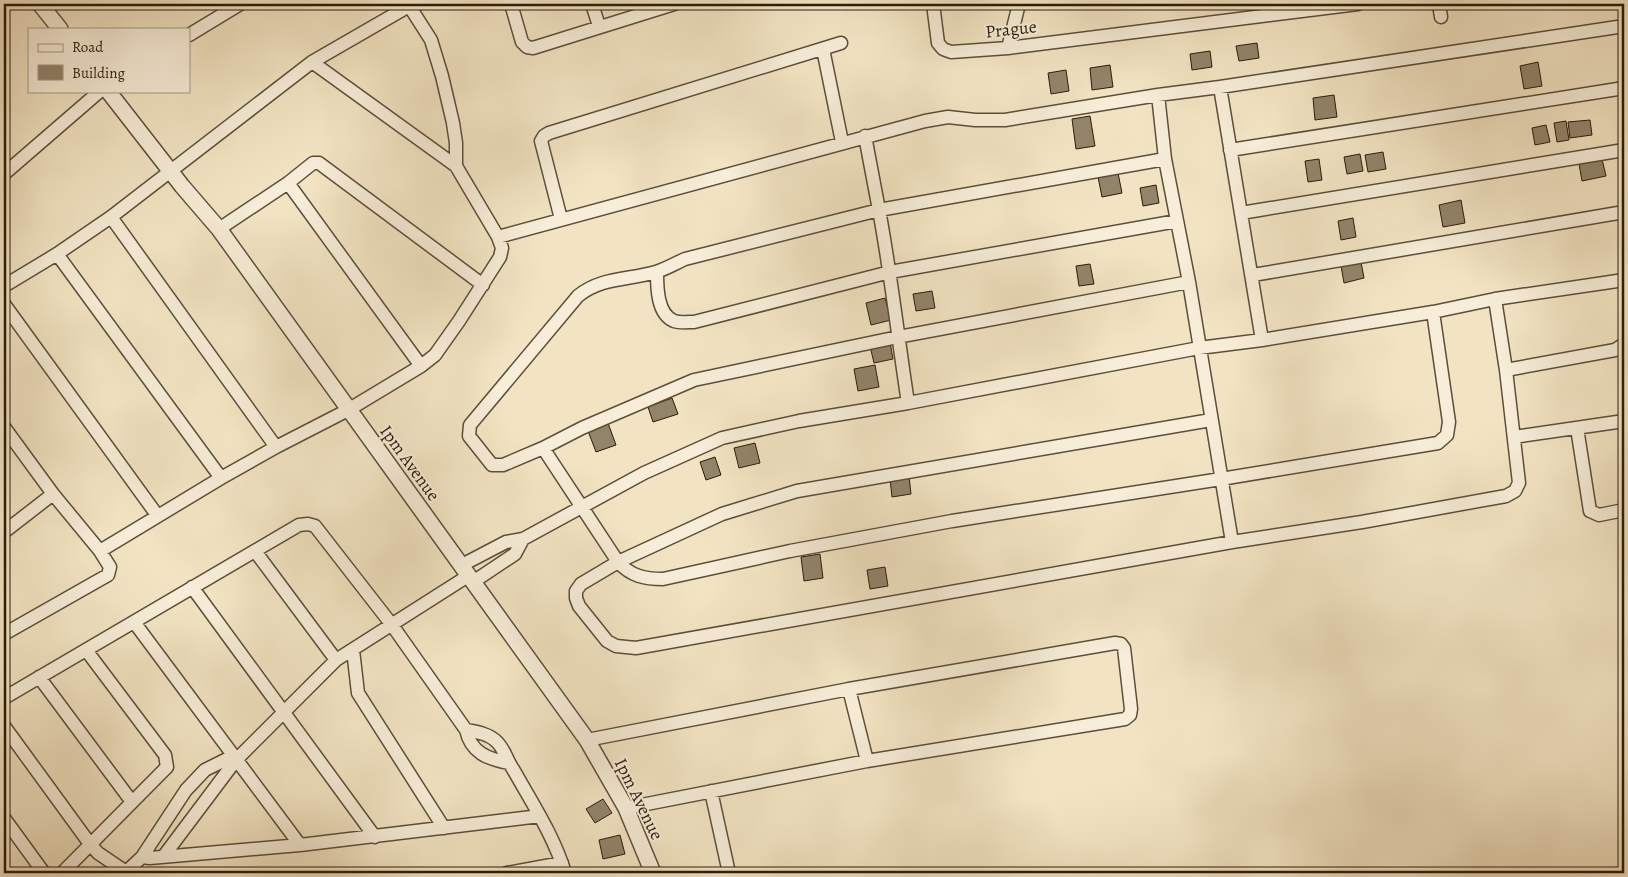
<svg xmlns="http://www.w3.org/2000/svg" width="1628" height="877" viewBox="0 0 1628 877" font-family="Alegreya,serif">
<rect width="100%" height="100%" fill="#f2e4c3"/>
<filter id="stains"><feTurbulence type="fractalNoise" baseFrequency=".004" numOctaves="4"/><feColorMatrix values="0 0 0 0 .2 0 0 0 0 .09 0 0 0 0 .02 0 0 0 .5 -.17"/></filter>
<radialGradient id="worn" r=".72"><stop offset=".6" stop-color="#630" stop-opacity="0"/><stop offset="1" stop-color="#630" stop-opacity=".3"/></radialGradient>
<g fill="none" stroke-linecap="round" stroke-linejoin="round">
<!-- stream -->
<path stroke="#796b54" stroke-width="4" d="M 4,862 L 12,873"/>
</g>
<!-- building -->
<path fill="#92846b" stroke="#2a1c0b" d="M 1257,43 L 1259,58 L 1239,61 L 1236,46 Z
M 1210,51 L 1212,67 L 1192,70 L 1190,54 Z
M 1538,62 L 1542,86 L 1524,89 L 1520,66 Z
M 1110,65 L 1113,87 L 1092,90 L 1090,68 Z
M 1066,70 L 1069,91 L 1051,94 L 1048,73 Z
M 1334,95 L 1337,117 L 1315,120 L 1313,98 Z
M 1624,113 L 1624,134 L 1620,114 Z
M 1090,116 L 1095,146 L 1076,149 L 1072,119 Z
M 1590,120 L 1592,135 L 1570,138 L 1568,122 Z
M 1566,121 L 1569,140 L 1557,142 L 1554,123 Z
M 1546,125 L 1550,142 L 1535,145 L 1532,128 Z
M 1383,152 L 1386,169 L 1368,172 L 1365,155 Z
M 1360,154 L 1363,171 L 1347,174 L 1344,157 Z
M 1319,159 L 1322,180 L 1308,182 L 1305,161 Z
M 1602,159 L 1606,176 L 1582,181 L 1579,164 Z
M 1118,173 L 1122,193 L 1102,197 L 1098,177 Z
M 1156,185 L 1159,203 L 1143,206 L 1140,188 Z
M 1461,200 L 1465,223 L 1443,227 L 1439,205 Z
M 1353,218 L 1356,237 L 1341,240 L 1338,221 Z
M 1624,239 L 1624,258 L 1620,240 Z
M 1361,262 L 1364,278 L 1344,283 L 1341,266 Z
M 1090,264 L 1094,284 L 1079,286 L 1076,266 Z
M 932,291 L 935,308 L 916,311 L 913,294 Z
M 885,298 L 891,320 L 871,325 L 866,303 Z
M 890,342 L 893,359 L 874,363 L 870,346 Z
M 875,365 L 879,387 L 858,391 L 854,369 Z
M 672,398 L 678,414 L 653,422 L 648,407 Z
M 608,423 L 616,445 L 596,452 L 588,431 Z
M 755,443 L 760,463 L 739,468 L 734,448 Z
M 715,457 L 721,475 L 706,480 L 700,462 Z
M 909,476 L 911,494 L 892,497 L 890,479 Z
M 820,554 L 823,578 L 804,581 L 801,557 Z
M 885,567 L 888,586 L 870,589 L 867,570 Z
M 603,799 L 612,813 L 595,823 L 586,809 Z
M 620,835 L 625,854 L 603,859 L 599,840 Z"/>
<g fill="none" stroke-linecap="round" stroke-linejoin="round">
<!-- minor casing -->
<g stroke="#5c4e39" stroke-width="15">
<path id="minor" d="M 511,4 L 522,42 L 527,47 L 533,48 L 674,4
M 592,4 L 599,26
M 933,4 L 938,43 L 943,49 L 951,52 L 1008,48 L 1358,4
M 1439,4 L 1441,17
M 189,35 L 240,4
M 1008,48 L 1019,4
M 823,49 L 842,142
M 312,62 L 456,166
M 1220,87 L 1262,340
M 1158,95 L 1165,159 L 1189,282 L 1232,542
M 865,136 L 879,210 L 685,259 C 676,263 666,269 656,272 C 629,280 601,277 578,296 L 470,425 L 469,436 L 492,465 L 503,465 L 543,448 L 582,428 L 694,380 L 898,337 L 1189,282
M 1230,150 L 1624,88
M 4,174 L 100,91
M 288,183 L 421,366
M 1241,213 L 1624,150
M 111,217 L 276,447
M 561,219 L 541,141 L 544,136 L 549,133 L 841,43
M 219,229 L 288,183 L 313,163 L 319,163 L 483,285
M 498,237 L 925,121 L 948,117 L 975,120 L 1005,120 L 1158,95 L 1220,87 L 1624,26
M 57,254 L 221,478
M 657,272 C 657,287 657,314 674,321 C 680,323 688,322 694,322 L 890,272 L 1177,221
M 1253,275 L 1624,212
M 4,286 L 57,254 L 111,217 L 312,62 L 409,6
M 4,304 L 157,515
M 1506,370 L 1615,350 L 1624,344
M 908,403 C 898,338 891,274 879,210 L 1165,159
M 1211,420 L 797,491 L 722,514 L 618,562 L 581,584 L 576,591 L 576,598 L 579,606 L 607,641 L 616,646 L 636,648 L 1232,542 L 1362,522 L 1506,496 L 1515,491 L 1519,483 L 1506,370 L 1495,299
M 4,427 L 53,494 L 100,551 L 110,567 L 108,575 L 4,634
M 1577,428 L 1590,511 L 1599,515 L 1624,510
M 1514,437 L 1624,421
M 543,448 L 618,562 C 631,576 644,579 663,579 L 790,551 L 952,521 L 1221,479 L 1438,443 L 1447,435 L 1449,422 L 1433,312
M 4,532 L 53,494
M 100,551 L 221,478 L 276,447 L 348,410 L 421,366 L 435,355 L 459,321 L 500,257 L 502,248 L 498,237 L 456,166 L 456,143 L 453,123 L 442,76 L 431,40 L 408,4
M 255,551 L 336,660
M 462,565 L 506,542 L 523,539 L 644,473 L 722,438 L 799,421 L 908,403 L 1199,348 L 1262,340 L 1433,312 L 1495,299 L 1624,280
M 473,582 L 515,554 L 523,539
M 192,587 L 375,837
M 134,622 L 300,845
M 353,650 L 358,693 L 444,828
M 39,677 L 132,802
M 4,698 L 299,525 L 308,524 L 315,526 L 392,625 L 466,730 C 471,753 488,759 509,763
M 4,726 L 90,844 L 98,853 L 126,872
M 466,730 C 478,732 489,734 497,742 C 505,750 507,761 513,769 C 532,803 554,836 565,873
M 587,740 L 849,689
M 711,791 L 729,873
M 626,808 L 867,761 L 1125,719 L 1130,715 L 1131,709 L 1124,648 L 1121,644 L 1115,643 L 849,689 L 867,761
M 4,818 L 44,873
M 142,857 L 186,790 L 205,770 L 233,756
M 163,857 L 236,760 L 336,660 L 468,576
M 62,873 L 167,767 L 165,755 L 86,650
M 125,873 L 142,857 L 150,858 L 300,845 L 540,816
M 507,873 L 562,863"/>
</g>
<!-- tertiary casing -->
<g stroke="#5c4e39" stroke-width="18">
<path id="tertiary" d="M 40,4 L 60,29
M 108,91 L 182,186 L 219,229 L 587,740 L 626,808 L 653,873"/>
</g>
<!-- minor -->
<use href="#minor" stroke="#f7edd8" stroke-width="12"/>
<!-- tertiary -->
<use href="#tertiary" stroke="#f7edd8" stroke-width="15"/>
</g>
<g text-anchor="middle" stroke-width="4" stroke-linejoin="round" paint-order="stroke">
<!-- street labels -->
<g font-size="18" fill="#2a1c0b" stroke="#f7edd8">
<text transform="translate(1011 29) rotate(-6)" y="6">Prague</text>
<text transform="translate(410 463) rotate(54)" y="6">Ipm Avenue</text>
<text transform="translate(639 799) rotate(64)" y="6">Ipm Avenue</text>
</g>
</g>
<!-- margin -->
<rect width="1628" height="877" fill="none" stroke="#f2e4c3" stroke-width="20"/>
<rect x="5" y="5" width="1618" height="867" fill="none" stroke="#2a1c0b" stroke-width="2.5"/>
<rect x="10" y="10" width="1608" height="857" fill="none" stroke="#2a1c0b"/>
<!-- legend -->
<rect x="28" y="28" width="162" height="65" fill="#f7edd8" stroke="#a59986"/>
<rect x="38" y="44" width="25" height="8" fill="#f7edd8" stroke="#a59986"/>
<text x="72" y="52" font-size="15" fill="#2a1c0b">Road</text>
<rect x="38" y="65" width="25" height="15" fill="#92846b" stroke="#a59986"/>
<text x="72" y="78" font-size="15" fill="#2a1c0b">Building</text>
<rect width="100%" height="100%" filter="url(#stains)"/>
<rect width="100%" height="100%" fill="url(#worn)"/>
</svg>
